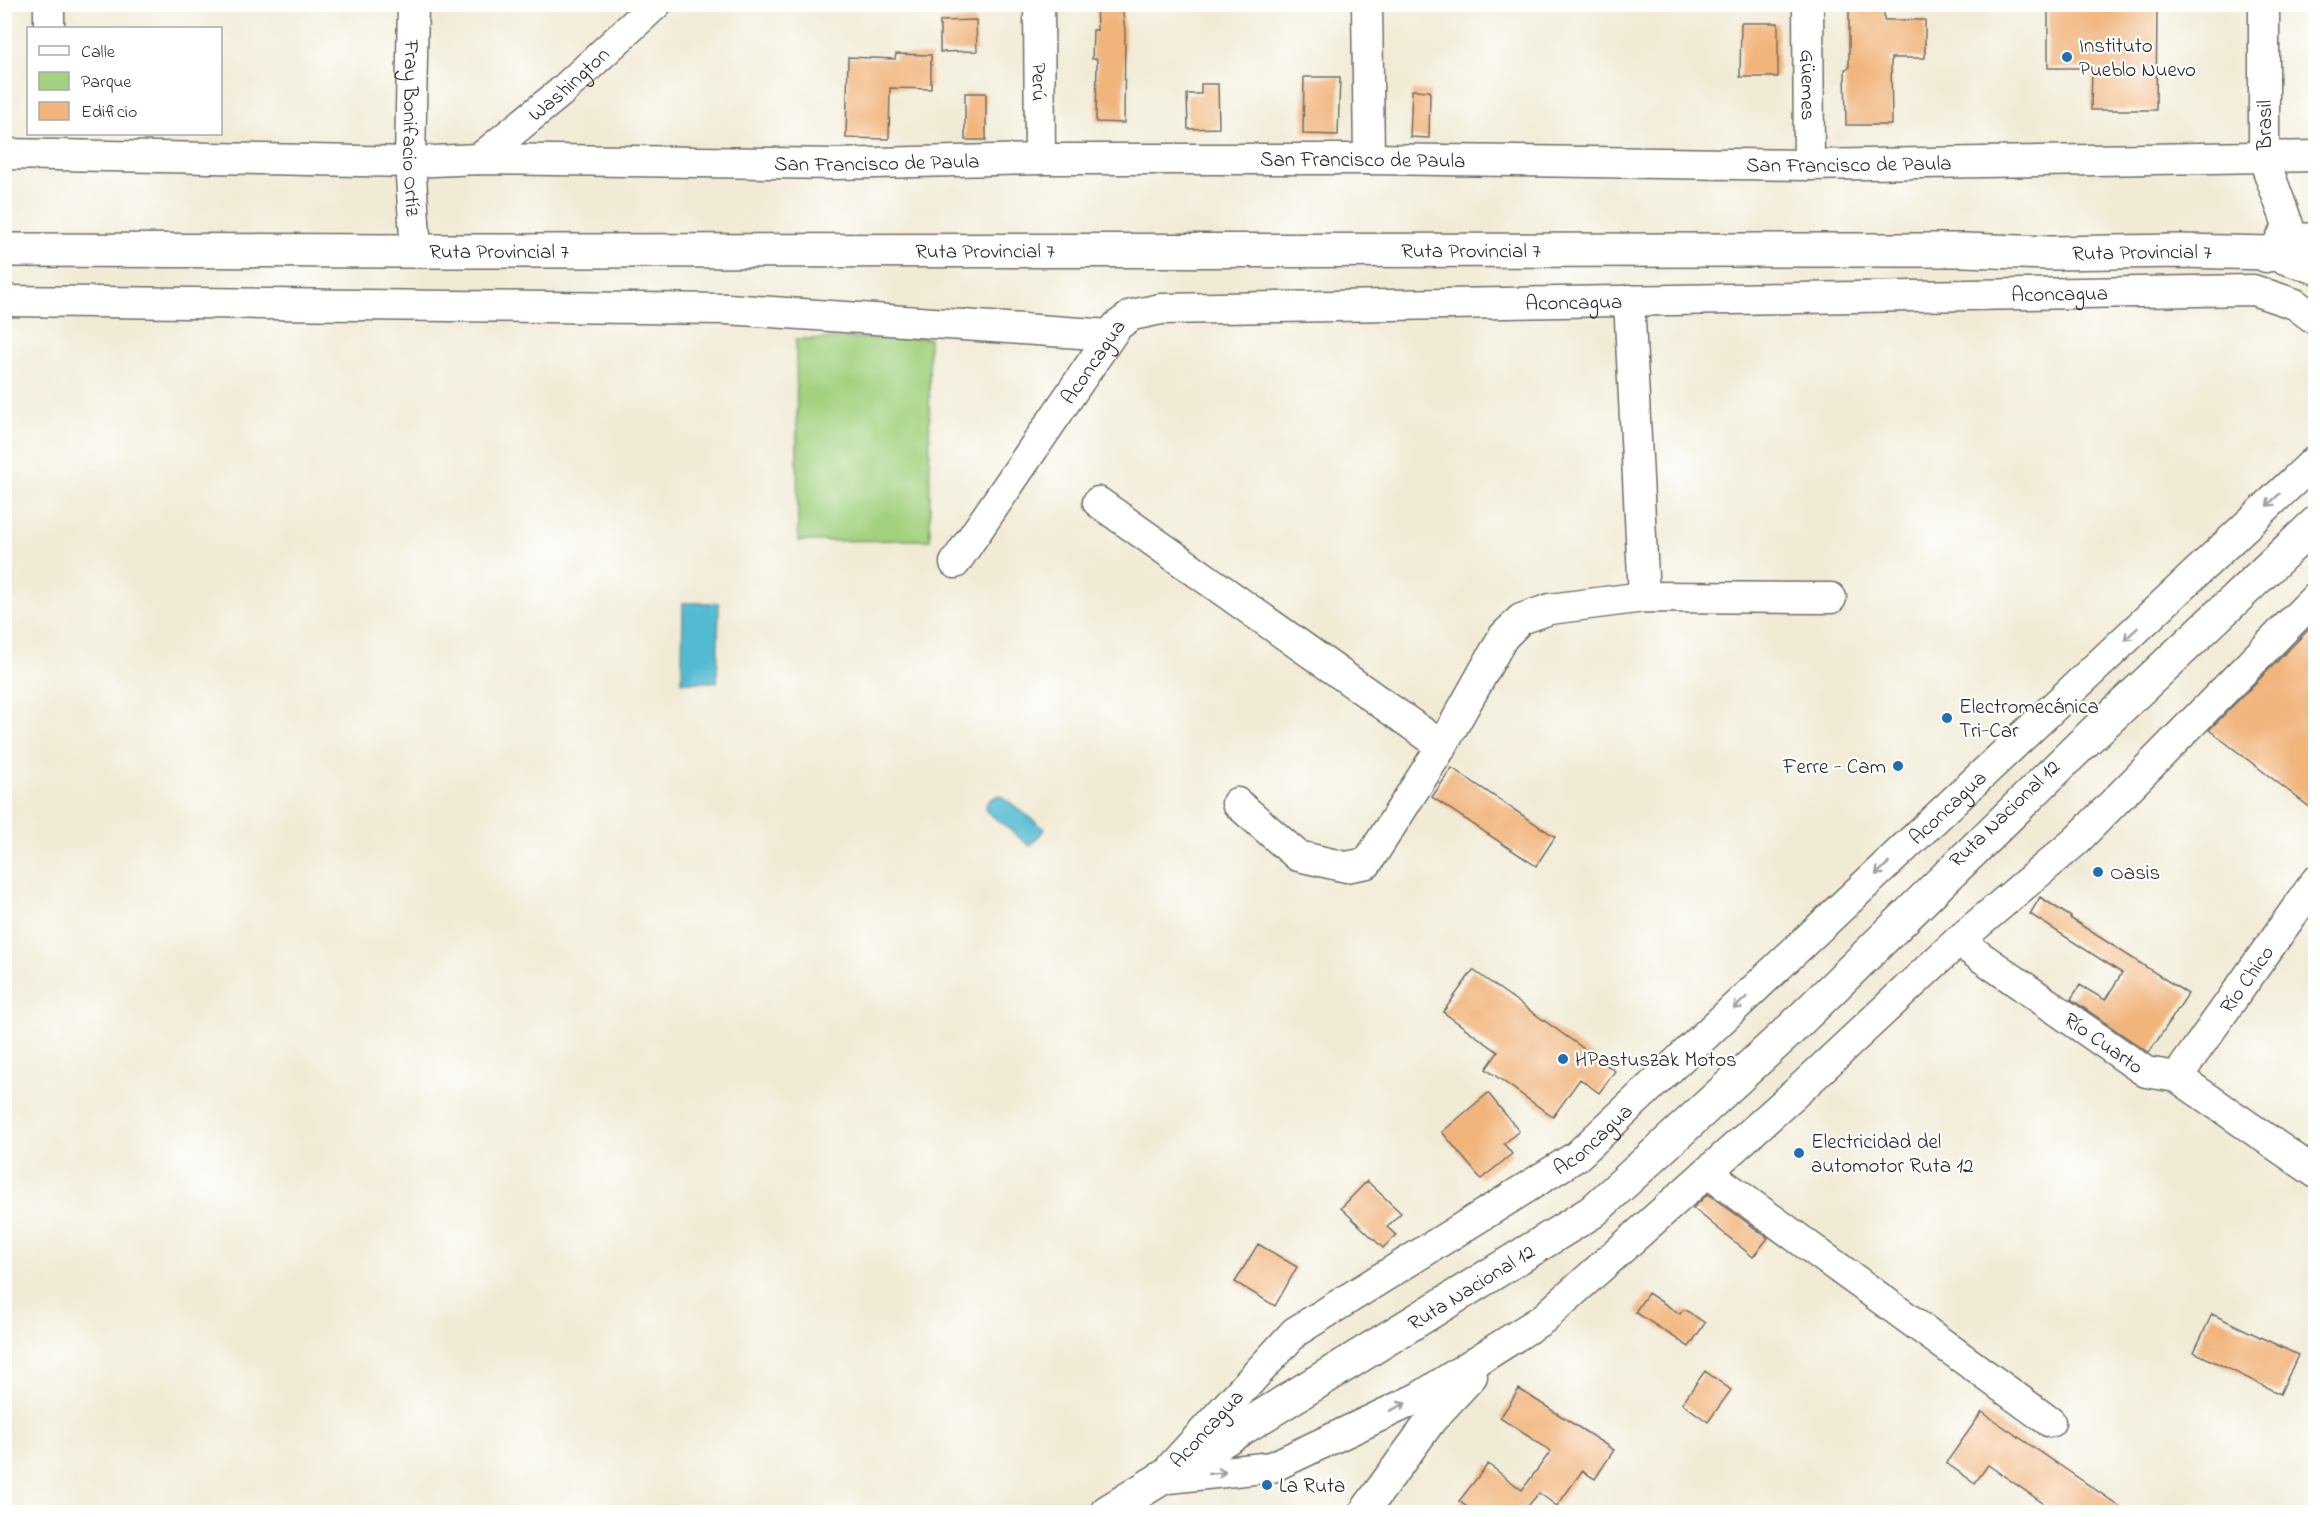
<svg xmlns="http://www.w3.org/2000/svg" width="2320" height="1517" viewBox="0 0 2320 1517" font-family="'Indie Flower',sans-serif">
<rect width="100%" height="100%" fill="#fff"/>
<filter id="ink" filterUnits="userSpaceOnUse"><feTurbulence type="fractalNoise" baseFrequency=".0167" numOctaves="2"/><feDisplacementMap in="SourceGraphic" scale="12" xChannelSelector="R" yChannelSelector="G"/><feConvolveMatrix kernelMatrix="1 2 1 2 8 2 1 2 1" color-interpolation-filters="sRGB"/></filter>
<filter id="wash" filterUnits="userSpaceOnUse"><feTurbulence type="fractalNoise" baseFrequency=".008" numOctaves="4" result="noise"/><feDisplacementMap in="SourceGraphic" scale="24" xChannelSelector="R" yChannelSelector="G"/><feGaussianBlur stdDeviation="1.35" result="paint"/><feColorMatrix in="noise" values="0 0 0 0 0 0 0 0 0 0 0 0 0 0 0 0 0 1.4 0 .05"/><feComposite in="paint" operator="in"/></filter>
<g filter="url(#wash)">
<rect width="100%" height="100%" fill="#f1ebd5"/>
<!-- green -->
<path fill="#a3d17f" stroke="#677e55" stroke-width="1.5" d="M 929,338 L 930,540 L 798,541 L 796,339 Z"/>
<!-- water -->
<path fill="#53bbd1" stroke="#3f737e" stroke-width="1.5" d="M 683,603 L 719,603 L 717,682 L 682,682 Z
M 1000,795 L 1045,829 L 1030,846 L 985,810 C 986,801 992,798 1000,795 Z"/>
<g id="blocks">
<!-- building -->
<path fill="#f1b47a" d="M 1096,4 L 1122,4 L 1125,31 L 1124,123 L 1096,122 L 1097,59 L 1092,59 L 1093,30 L 1097,30 Z
M 1849,6 L 1884,6 L 1884,20 L 1925,20 L 1925,58 L 1891,58 L 1892,125 L 1846,125 L 1845,69 L 1849,68 Z
M 2092,6 L 2157,6 L 2156,110 L 2091,110 L 2092,68 L 2048,68 L 2048,10 L 2092,10 Z
M 976,20 L 977,51 L 940,52 L 940,21 Z
M 1741,23 L 1778,23 L 1778,77 L 1740,77 Z
M 896,54 L 931,55 L 931,89 L 890,88 L 889,139 L 846,138 L 848,57 L 895,59 Z
M 1304,77 L 1340,77 L 1338,135 L 1303,134 Z
M 1201,84 L 1218,84 L 1219,128 L 1188,129 L 1187,94 L 1201,94 Z
M 1412,90 L 1430,91 L 1429,138 L 1410,137 Z
M 965,93 L 986,93 L 986,140 L 965,140 Z
M 2316,622 L 2316,812 L 2209,730 Z
M 1452,768 L 1555,837 L 1536,866 L 1432,797 Z
M 2040,897 L 2071,917 L 2070,918 L 2188,994 L 2149,1053 L 2071,999 L 2080,985 L 2105,1000 L 2122,973 L 2030,914 Z
M 1473,970 L 1615,1071 L 1599,1093 L 1580,1079 L 1553,1117 L 1486,1069 L 1498,1052 L 1443,1012 Z
M 1488,1093 L 1519,1131 L 1504,1144 L 1512,1154 L 1481,1179 L 1442,1132 Z
M 1367,1181 L 1401,1213 L 1387,1227 L 1396,1235 L 1383,1248 L 1341,1208 Z
M 1708,1194 L 1768,1238 L 1753,1257 L 1693,1208 Z
M 1258,1244 L 1297,1267 L 1275,1306 L 1235,1282 Z
M 1648,1293 L 1680,1314 L 1684,1309 L 1705,1323 L 1689,1347 L 1635,1312 Z
M 2212,1314 L 2298,1355 L 2280,1394 L 2194,1352 Z
M 1705,1371 L 1731,1390 L 1708,1422 L 1682,1403 Z
M 1519,1389 L 1614,1450 L 1595,1479 L 1582,1471 L 1557,1506 L 1539,1493 L 1523,1512 L 1474,1512 L 1459,1501 L 1488,1464 L 1522,1490 L 1551,1451 L 1500,1418 Z
M 1982,1412 L 2128,1512 L 2056,1512 L 1988,1465 L 1975,1483 L 1946,1463 Z"/>
</g>
</g>
<g filter="url(#ink)">
<use href="#blocks" fill-opacity="0" stroke="#706e66" stroke-width="1.5"/>
<g fill="none" stroke-linecap="round" stroke-linejoin="round">
<!-- minor casing -->
<g stroke="#706e66" stroke-width="33">
<g id="minor">
<path id="s1" d="M 413,4 L 410,162 L 416,251"/>
<path id="s2" d="M 1039,4 L 1040,159"/>
<path d="M 1367,4 L 1369,159"/>
<path id="s3" d="M 1808,4 L 1809,165"/>
<path d="M 2264,4 L 2264,159 L 2288,225 L 2282,240 L 2266,257"/>
<path d="M 49,28 L 49,4"/>
<path id="s4" d="M 4,154 L 410,162 L 479,159 L 836,164 L 1040,159 L 1369,159 L 1809,165 L 2316,156"/>
<path id="s5" d="M 479,159 L 561,92 L 656,4"/>
<path d="M 1629,300 L 1644,597"/>
<path d="M 4,301 L 727,309 L 1110,335"/>
<path d="M 1098,502 L 1442,746"/>
<path id="s6" d="M 955,563 L 1117,326 L 1132,315 L 1161,309 L 2253,290 L 2295,304 L 2316,320"/>
<path d="M 1237,803 L 1298,856 L 1346,867 L 1367,863 L 1442,746 L 1503,637 L 1521,619 L 1550,609 L 1644,597 L 1831,598"/>
<path id="s7" d="M 1958,941 L 2146,1072 L 2177,1077 L 2316,1173"/>
<path id="s8" d="M 2177,1077 L 2316,881"/>
<path d="M 1707,1172 L 2050,1422"/>
<path id="s9" d="M 1172,1466 L 1295,1332 L 1577,1156 L 2316,460"/>
<path d="M 1159,1479 L 1272,1467 L 1420,1397 L 1543,1319 L 1800,1089 L 1958,941 L 2076,841 L 2316,597"/>
<path d="M 1364,1512 L 1432,1419 L 1472,1376"/>
</g>
</g>
<!-- major casing -->
<g stroke="#706e66" stroke-width="36">
<g id="major">
<path id="s10" d="M 4,250 L 405,251 L 1965,250 L 2050,253 L 2180,251 L 2271,253 L 2316,267"/>
</g>
</g>
<!-- highway casing -->
<g stroke="#706e66" stroke-width="36">
<g id="highway">
<path d="M 2282,240 L 2316,240"/>
<path id="s11" d="M 1107,1512 L 1592,1212 L 1789,1031 L 2080,746 L 2316,523"/>
</g>
</g>
<!-- minor -->
<use href="#minor" stroke="#fff" stroke-width="30"/>
<!-- major -->
<use href="#major" stroke="#fff" stroke-width="33"/>
<!-- highway -->
<use href="#highway" stroke="#fff" stroke-width="33"/>
</g>
<!-- one-way arrows -->
<defs><path id="oneway-shaft" d="M-6 0H5M1.5-3L5.5 0L1.5 3" fill="none" stroke-width="1.6" stroke-linecap="round" stroke-linejoin="round" transform="scale(1.5)"/></defs>
<g stroke="#a0a0a0">
<use href="#oneway-shaft" transform="translate(2273 500) rotate(137)"/>
<use href="#oneway-shaft" transform="translate(2131 634) rotate(137)"/>
<use href="#oneway-shaft" transform="translate(1882 869) rotate(137)"/>
<use href="#oneway-shaft" transform="translate(1740 1003) rotate(137)"/>
<use href="#oneway-shaft" transform="translate(1398 1407) rotate(-26)"/>
<use href="#oneway-shaft" transform="translate(1217 1473) rotate(-6)"/>
</g>
</g>
<!-- markers -->
<g fill="#1f6fb2" stroke="#fff" stroke-width="2">
<circle cx="2067" cy="57" r="6"/>
<circle cx="1947" cy="718" r="6"/>
<circle cx="1898" cy="766" r="6"/>
<circle cx="2098" cy="872" r="6"/>
<circle cx="1563" cy="1059" r="6"/>
<circle cx="1799" cy="1153" r="6"/>
<circle cx="1267" cy="1485" r="6"/>
</g>
<g text-anchor="middle" stroke-width="4.5" stroke-linejoin="round" paint-order="stroke">
<!-- poi labels -->
<g font-size="21" fill="#2b2b2b" stroke="#fff" text-anchor="start">
<text x="2079" y="52">Instituto<tspan x="2079" dy="24">Pueblo Nuevo</tspan></text>
<text x="1959" y="713">Electromecánica<tspan x="1959" dy="24">Tri-Car</tspan></text>
<text x="1886" y="773" text-anchor="end">Ferre - Cam</text>
<text x="2110" y="879">Oasis</text>
<text x="1575" y="1066">HPastuszak Motos</text>
<text x="1811" y="1148">Electricidad del<tspan x="1811" dy="24">automotor Ruta 12</tspan></text>
<text x="1279" y="1492">La Ruta</text>
</g>
<!-- street labels -->
<g font-size="21" fill="#2b2b2b" stroke="#fff">
<text dy="7" stroke="none"><textPath href="#s2" startOffset="78">Perú</textPath></text>
<text dy="7" stroke="none"><textPath href="#s5" startOffset="117">Washington</textPath></text>
<text dy="7" stroke="none"><textPath href="#s3" startOffset="81">Güemes</textPath></text>
<text transform="translate(2264 125) rotate(-90)" y="7">Brasil</text>
<text dy="7" stroke="none"><textPath href="#s1" startOffset="124">Fray Bonifacio Ortíz</textPath></text>
<text dy="7" stroke="none"><textPath href="#s4" startOffset="1359">San Francisco de Paula</textPath></text>
<text dy="7" stroke="none"><textPath href="#s4" startOffset="873">San Francisco de Paula</textPath></text>
<text dy="7" stroke="none"><textPath href="#s4" startOffset="1845">San Francisco de Paula</textPath></text>
<text dy="7" stroke="none"><textPath href="#s10" startOffset="1467">Ruta Provincial 7</textPath></text>
<text dy="7" stroke="none"><textPath href="#s10" startOffset="495">Ruta Provincial 7</textPath></text>
<text dy="7" stroke="none"><textPath href="#s10" startOffset="981">Ruta Provincial 7</textPath></text>
<text dy="7" stroke="none"><textPath href="#s10" startOffset="2138">Ruta Provincial 7</textPath></text>
<text dy="7" stroke="none"><textPath href="#s6" startOffset="1234">Aconcagua</textPath></text>
<text dy="7" stroke="none"><textPath href="#s6" startOffset="748">Aconcagua</textPath></text>
<text dy="7" stroke="none"><textPath href="#s6" startOffset="244">Aconcagua</textPath></text>
<text dy="7" stroke="none"><textPath href="#s9" startOffset="1023">Aconcagua</textPath></text>
<text transform="translate(2004 813) rotate(-44)" y="7">Ruta Nacional 12</text>
<text dy="7" stroke="none"><textPath href="#s8" startOffset="120">Río Chico</textPath></text>
<text dy="7" stroke="none"><textPath href="#s7" startOffset="178">Río Cuarto</textPath></text>
<text dy="7" stroke="none"><textPath href="#s9" startOffset="537">Aconcagua</textPath></text>
<text dy="7" stroke="none"><textPath href="#s11" startOffset="428">Ruta Nacional 12</textPath></text>
<text dy="7" stroke="none"><textPath href="#s9" startOffset="51">Aconcagua</textPath></text>
</g>
</g>
<!-- margin -->
<rect width="2320" height="1517" fill="none" stroke="#fff" stroke-width="24"/>
<!-- legend -->
<rect x="27" y="27" width="195" height="108" fill="#ffffff" stroke="#aaaaaa" stroke-width="1.5"/>
<rect x="39" y="46" width="30" height="9" fill="#ffffff" stroke="#aaaaaa" stroke-width="1.5"/>
<text x="81" y="57" font-size="18" fill="#2b2b2b">Calle</text>
<rect x="39" y="72" width="30" height="18" fill="#a3d17f" stroke="#aaaaaa" stroke-width="1.5"/>
<text x="81" y="87" font-size="18" fill="#2b2b2b">Parque</text>
<rect x="39" y="102" width="30" height="18" fill="#f1b47a" stroke="#aaaaaa" stroke-width="1.5"/>
<text x="81" y="117" font-size="18" fill="#2b2b2b">Edificio</text>
</svg>
